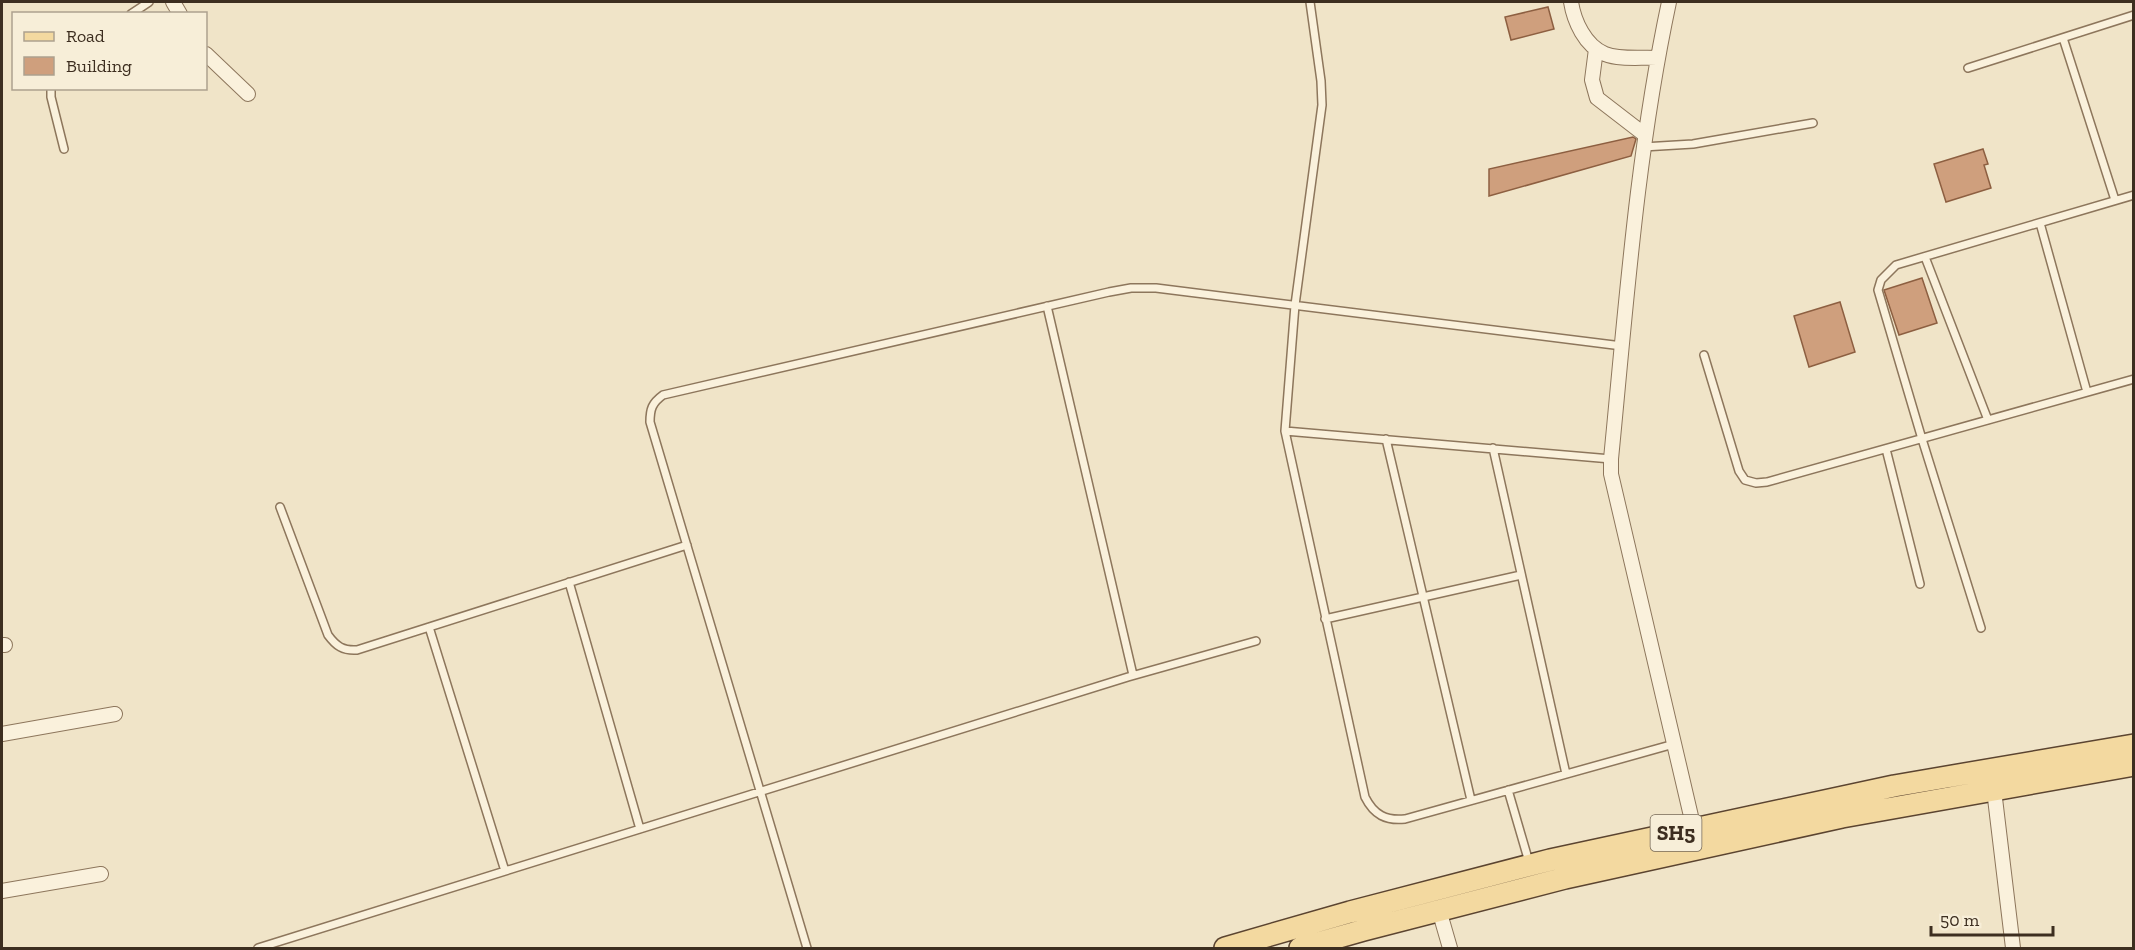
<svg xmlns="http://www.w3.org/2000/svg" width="2135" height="950" viewBox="0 0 2135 950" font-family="'Zilla Slab',serif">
<rect width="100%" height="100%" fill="#f0e4c8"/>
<!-- building -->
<path fill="#cf9f7d" stroke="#8d5f41" stroke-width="1.5" d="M 1548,7 L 1554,29 L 1511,40 L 1505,17 Z
M 1633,137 L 1636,139 L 1631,156 L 1489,196 L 1489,169 Z
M 1983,149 L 1988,164 L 1984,165 L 1991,188 L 1946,202 L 1934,164 Z
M 1922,278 L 1937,323 L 1899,335 L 1884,290 Z
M 1840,302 L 1855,352 L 1809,367 L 1794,316 Z"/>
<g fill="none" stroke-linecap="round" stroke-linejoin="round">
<!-- lane casing -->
<g stroke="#8d765c" stroke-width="10">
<path id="lane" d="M 1310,2 L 1321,81 L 1322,105 L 1295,305 L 1285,431 L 1365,797 C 1374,815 1386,821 1405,819 L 1674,744
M 131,14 L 149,2
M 2063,38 L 2115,200
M 1968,68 L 2134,15
M 51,88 L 51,97 L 64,149
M 1643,147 L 1693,144 L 1813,123
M 2040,223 L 2087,392
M 1925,257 L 1988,420
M 1047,306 L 1133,675
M 1704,355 L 1739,471 L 1745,480 L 1756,483 L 1767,482 L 2134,379
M 1285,431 L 1611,459
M 1386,439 L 1471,800
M 1493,448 L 1566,774
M 1886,449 L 1920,584
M 280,507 L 328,635 C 336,646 343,651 357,650 L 687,545
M 569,582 L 640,829
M 1325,619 L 1521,575
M 429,627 L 505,871
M 1981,628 L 1922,439 L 1878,290 L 1881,280 L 1896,265 L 2134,195
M 1508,790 L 1529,862
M 258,948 L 1128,677 L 1256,641
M 807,948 L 650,422 C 650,409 652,403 663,395 L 1109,292 L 1131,288 L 1156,288 L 1622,346"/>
</g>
<!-- street casing -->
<g stroke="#8d765c" stroke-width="16">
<path id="street" d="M 173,2 L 180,14
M 1571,2 C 1574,21 1585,46 1605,54 C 1620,60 1641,57 1657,58
M 1669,2 C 1637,152 1626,306 1611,459 L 1611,474 L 1694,829
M 1596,49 L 1592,80 L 1597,98 L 1645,135
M 206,54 L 248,94
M 2,645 L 5,645
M 2,734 L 115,714
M 1994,790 L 2013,948
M 2,891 L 101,874
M 1439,910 L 1450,948"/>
</g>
<!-- primary casing -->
<g stroke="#5b4430" stroke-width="24">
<path id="primary" d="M 1225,948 L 1350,912 L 1550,860 L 1894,786 L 2134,745
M 1300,948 L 1364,930 L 1565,878 L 1842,817 L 2134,765"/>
</g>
<!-- lane -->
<use href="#lane" stroke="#faf1dc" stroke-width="7"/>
<!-- street -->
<use href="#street" stroke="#faf1dc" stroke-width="14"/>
<!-- primary -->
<use href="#primary" stroke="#f3d9a0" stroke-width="21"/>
</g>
<g text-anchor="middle" stroke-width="6" stroke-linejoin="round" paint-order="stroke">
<!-- shield labels -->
<rect fill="#f7eed8" stroke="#756857" stroke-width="1.5" x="1650.5" y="815" width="51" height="36" rx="4.5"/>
<g font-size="21" font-weight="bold" fill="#3d2e20">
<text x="1676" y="840">SH5</text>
</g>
</g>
<!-- border -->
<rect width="2135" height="950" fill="none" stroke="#3d2e20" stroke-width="6"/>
<!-- legend -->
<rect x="12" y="12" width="195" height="78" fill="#f7eed8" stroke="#ada18e" stroke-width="1.5"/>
<rect x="24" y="32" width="30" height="9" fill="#f3d9a0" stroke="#ada18e" stroke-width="1.5"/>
<text x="66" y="42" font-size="18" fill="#3d2e20">Road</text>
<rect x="24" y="57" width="30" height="18" fill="#cf9f7d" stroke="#ada18e" stroke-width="1.5"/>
<text x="66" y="72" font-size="18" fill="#3d2e20">Building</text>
<!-- scale -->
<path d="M1931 926v9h122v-9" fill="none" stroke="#3d2e20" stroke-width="3"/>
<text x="1940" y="926" font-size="18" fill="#3d2e20" stroke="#f7eed8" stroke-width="4.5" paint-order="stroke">50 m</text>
</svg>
